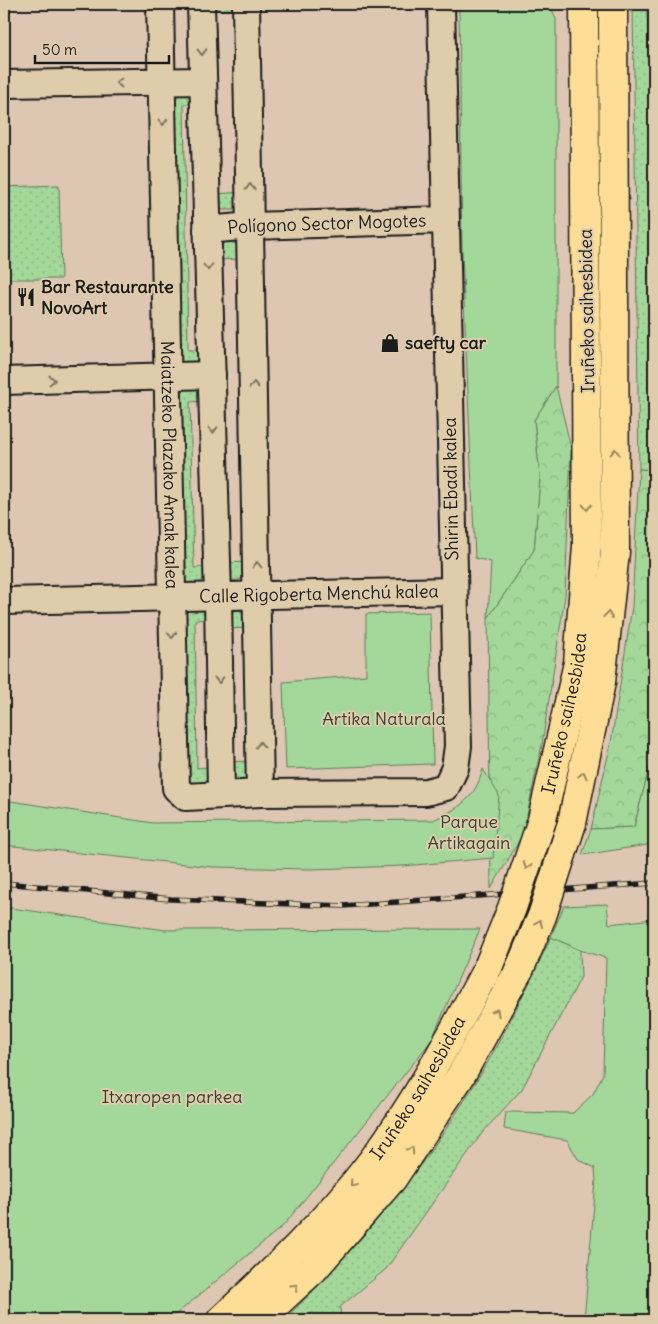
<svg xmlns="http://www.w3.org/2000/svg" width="658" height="1324" viewBox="0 0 658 1324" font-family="Delius,sans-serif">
<defs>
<pattern id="grass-dots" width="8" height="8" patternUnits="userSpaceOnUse" patternTransform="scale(1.25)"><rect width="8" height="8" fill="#a4d89a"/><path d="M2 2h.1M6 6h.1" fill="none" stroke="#8db984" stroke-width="1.8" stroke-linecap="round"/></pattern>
<pattern id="forest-crowns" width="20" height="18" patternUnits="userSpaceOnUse" patternTransform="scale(1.25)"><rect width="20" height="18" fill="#a4d89a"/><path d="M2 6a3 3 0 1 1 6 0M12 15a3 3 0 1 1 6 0" fill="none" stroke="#8db984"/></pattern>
</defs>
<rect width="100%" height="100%" fill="#ddc6b2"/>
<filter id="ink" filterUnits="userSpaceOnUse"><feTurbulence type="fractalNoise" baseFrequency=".02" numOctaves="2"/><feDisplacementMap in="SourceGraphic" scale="10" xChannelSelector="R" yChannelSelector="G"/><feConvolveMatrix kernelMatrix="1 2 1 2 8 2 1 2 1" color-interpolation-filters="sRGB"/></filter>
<g filter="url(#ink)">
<!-- grass -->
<path fill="url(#grass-dots)" stroke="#607a5b" d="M 210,4 L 236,4 L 238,9 L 209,10 Z
M 633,4 L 652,4 L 647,11 L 654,166 L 654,470 L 639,469 Z
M 175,91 L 192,92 L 197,103 L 184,104 L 188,350 L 200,350 L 200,360 L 193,367 L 177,363 L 168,104 Z
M 59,185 L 61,279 L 4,279 L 4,187 Z
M 242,192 L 242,203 L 235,210 L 222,210 L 219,206 L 216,194 Z
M 227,241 L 239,245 L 243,259 L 215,260 L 216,250 Z
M 193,387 L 199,390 L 204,401 L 190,402 L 194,568 L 206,567 L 205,577 L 198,585 L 186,585 L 182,581 L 176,395 L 182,389 Z
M 250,562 L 249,572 C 243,579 240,581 230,580 L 223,563 Z
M 187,607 L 204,608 L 209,619 L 195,620 L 197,768 L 209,767 L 209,778 L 202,785 L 190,785 L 186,781 L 180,620 Z
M 237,610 L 249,614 L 253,628 L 225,629 L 231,613 Z
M 252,761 L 252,771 L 245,778 L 233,779 L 226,762 Z
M 551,937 L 580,950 L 581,977 L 522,1089 L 482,1133 L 386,1269 L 340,1307 L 341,1320 L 284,1320 C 353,1252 415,1180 466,1098 C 499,1047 525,991 551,937 Z"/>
<!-- forest -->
<path fill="url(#forest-crowns)" stroke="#607a5b" d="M 556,386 L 571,448 L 565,596 L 542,744 L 523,834 L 491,889 L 488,618 L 534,550 L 540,478 L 534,420 Z
M 639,469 L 654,470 L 654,750 L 634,827 L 591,829 L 611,743 L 632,607 Z"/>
<!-- park -->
<path fill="#a4d89a" stroke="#607a5b" d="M 459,4 L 550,4 L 556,19 L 556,386 L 534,420 L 540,478 L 534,550 L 488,618 L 491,562 L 475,558 L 462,252 Z
M 430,612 L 433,764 L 286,769 L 283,682 L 366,675 L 366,614 Z
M 654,750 L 654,844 L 582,855 L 591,829 L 634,827 Z
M 483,769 L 499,795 L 493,858 L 403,866 L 311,869 L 213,867 L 4,845 L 4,800 L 153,823 L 433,820 C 460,808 475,799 483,769 Z
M 607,904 L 609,924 L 654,919 L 654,1320 L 584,1320 L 596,1181 L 595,1168 L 578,1159 L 567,1140 L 504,1129 L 506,1112 L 573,1113 L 593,1094 L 603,1074 L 606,958 L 580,950 L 551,937 L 564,906 Z
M 4,907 L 165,930 L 480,929 L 431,1041 L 284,1225 L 169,1320 L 4,1320 Z"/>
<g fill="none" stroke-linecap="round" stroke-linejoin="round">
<!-- minor casing -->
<g stroke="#1c1c1c" stroke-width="30">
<g id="minor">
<path id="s1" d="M 160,4 L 176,788 L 186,797 L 260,793 L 426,792 L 446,787 L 455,768 L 458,746 L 441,4"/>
<path d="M 201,4 L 218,596 L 221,795"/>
<path d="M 246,4 L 260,793"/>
<path d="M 4,84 L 203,81"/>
<path id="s2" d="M 207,230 L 251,226 L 446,220"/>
<path d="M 4,381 L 212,375"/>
<path id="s3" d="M 4,601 L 453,591"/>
</g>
</g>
<!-- highway casing -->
<g stroke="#1c1c1c" stroke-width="31">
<g id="highway">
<path id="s4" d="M 542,820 L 578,663 L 587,546 L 584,4"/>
<path d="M 572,823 L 601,682 L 615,552 L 613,4"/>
<path id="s5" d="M 221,1320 C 275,1270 328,1219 372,1161 C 418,1100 453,1032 489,965"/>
<path d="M 259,1320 L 313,1270 L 393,1178 L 460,1077 L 520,968"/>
</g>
</g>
<!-- minor -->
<use href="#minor" stroke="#dfccaa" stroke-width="26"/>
<!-- highway -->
<use href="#highway" stroke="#fede96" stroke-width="28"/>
<!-- rail casing -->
<g stroke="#1c1c1c" stroke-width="5.5">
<path id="rail" d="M 4,883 L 171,899 L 343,906 L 654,883"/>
</g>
<!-- rail -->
<use href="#rail" stroke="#dfccaa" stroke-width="4" stroke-dasharray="11" stroke-linecap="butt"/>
<!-- highway-bridge casing -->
<g stroke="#1c1c1c" stroke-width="31" stroke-linecap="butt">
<path id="highway-bridge" d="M 489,965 L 512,908 L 542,820
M 520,968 L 542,916 L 572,823"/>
</g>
<!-- highway-bridge -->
<use href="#highway-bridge" stroke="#fede96" stroke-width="28"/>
</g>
<!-- one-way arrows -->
<defs><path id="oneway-chevron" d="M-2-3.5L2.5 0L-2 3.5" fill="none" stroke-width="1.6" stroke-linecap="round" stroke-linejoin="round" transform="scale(1.25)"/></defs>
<g stroke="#7e7463">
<use href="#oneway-chevron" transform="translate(202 52) rotate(89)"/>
<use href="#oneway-chevron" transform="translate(119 83) rotate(179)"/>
<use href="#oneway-chevron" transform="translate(163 122) rotate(89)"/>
<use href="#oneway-chevron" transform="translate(250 187) rotate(-91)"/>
<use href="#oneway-chevron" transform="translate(208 267) rotate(88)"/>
<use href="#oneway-chevron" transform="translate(52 380) rotate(-1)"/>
<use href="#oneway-chevron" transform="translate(254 385) rotate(-91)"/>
<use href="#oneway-chevron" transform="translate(213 430) rotate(88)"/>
<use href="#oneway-chevron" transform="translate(257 565) rotate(-91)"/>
<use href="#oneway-chevron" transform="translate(172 635) rotate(88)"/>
<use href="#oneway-chevron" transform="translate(219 680) rotate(89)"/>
<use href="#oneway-chevron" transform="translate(260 745) rotate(-91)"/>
</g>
<g stroke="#98875f">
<use href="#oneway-chevron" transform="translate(615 452) rotate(-90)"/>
<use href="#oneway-chevron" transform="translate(587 507) rotate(90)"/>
<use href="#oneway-chevron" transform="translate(608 615) rotate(-84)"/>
<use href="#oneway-chevron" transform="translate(583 775) rotate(-77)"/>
<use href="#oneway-chevron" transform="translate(527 866) rotate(109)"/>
<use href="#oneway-chevron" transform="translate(539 923) rotate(-67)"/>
<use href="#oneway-chevron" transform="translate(496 1012) rotate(-61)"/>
<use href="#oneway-chevron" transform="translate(411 1150) rotate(-56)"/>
<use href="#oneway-chevron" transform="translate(353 1184) rotate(131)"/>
<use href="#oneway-chevron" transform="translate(295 1287) rotate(-43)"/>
</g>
</g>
<!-- icons -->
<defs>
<g id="restaurant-bare" transform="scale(1.5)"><path d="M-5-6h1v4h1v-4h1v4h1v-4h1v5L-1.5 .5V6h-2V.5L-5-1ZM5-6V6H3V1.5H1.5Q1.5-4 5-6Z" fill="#1c1c1c" stroke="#dfccaa" stroke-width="2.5" paint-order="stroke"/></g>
<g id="shop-bare" transform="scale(1.5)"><path d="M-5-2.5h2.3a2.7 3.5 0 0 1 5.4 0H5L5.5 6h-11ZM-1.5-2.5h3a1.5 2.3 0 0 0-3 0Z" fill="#1c1c1c" stroke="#dfccaa" stroke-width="2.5" paint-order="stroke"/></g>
</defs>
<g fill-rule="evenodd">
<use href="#restaurant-bare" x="26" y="297"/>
<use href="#shop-bare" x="390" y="343"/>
</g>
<g text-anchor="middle" stroke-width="4" stroke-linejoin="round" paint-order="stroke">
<!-- street labels -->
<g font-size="18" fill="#1c1c1c" stroke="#dfccaa">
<text dy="6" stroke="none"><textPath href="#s2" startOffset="120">Polígono Sector Mogotes</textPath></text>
<text transform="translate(587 311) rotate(-91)" y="6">Iruñeko saihesbidea</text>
<text dy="6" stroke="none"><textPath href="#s1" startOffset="461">Maiatzeko Plazako Amak kalea</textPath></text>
<text transform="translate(451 489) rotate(-91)" y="6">Shirin Ebadi kalea</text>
<text dy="6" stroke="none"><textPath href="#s3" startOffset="315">Calle Rigoberta Menchú kalea</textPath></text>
<text dy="6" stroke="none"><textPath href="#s4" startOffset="109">Iruñeko saihesbidea</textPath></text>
<text dy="6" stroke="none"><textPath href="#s5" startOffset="306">Iruñeko saihesbidea</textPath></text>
</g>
<!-- poi labels -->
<g font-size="18" font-weight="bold" fill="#1c1c1c" stroke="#dfccaa" text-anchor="start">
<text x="41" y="293">Bar Restaurante<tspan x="41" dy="21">NovoArt</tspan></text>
<text x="405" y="349">saefty car</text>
</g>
<!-- park labels -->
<g font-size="18" fill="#374235" stroke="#dfccaa">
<text x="384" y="725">Artika Naturala</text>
<text x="469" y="828">Parque<tspan x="469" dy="21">Artikagain</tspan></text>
<text x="172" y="1103">Itxaropen parkea</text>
</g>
</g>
<!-- margin -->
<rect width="658" height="1324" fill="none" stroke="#dfccaa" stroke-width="20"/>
<rect x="10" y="10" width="638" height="1304" fill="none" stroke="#1c1c1c" stroke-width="2" filter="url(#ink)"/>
<!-- scale -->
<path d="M35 55v8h134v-8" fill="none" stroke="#1c1c1c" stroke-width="2.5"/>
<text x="42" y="55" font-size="15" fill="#1c1c1c" stroke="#dfccaa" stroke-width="4" paint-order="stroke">50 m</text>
</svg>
